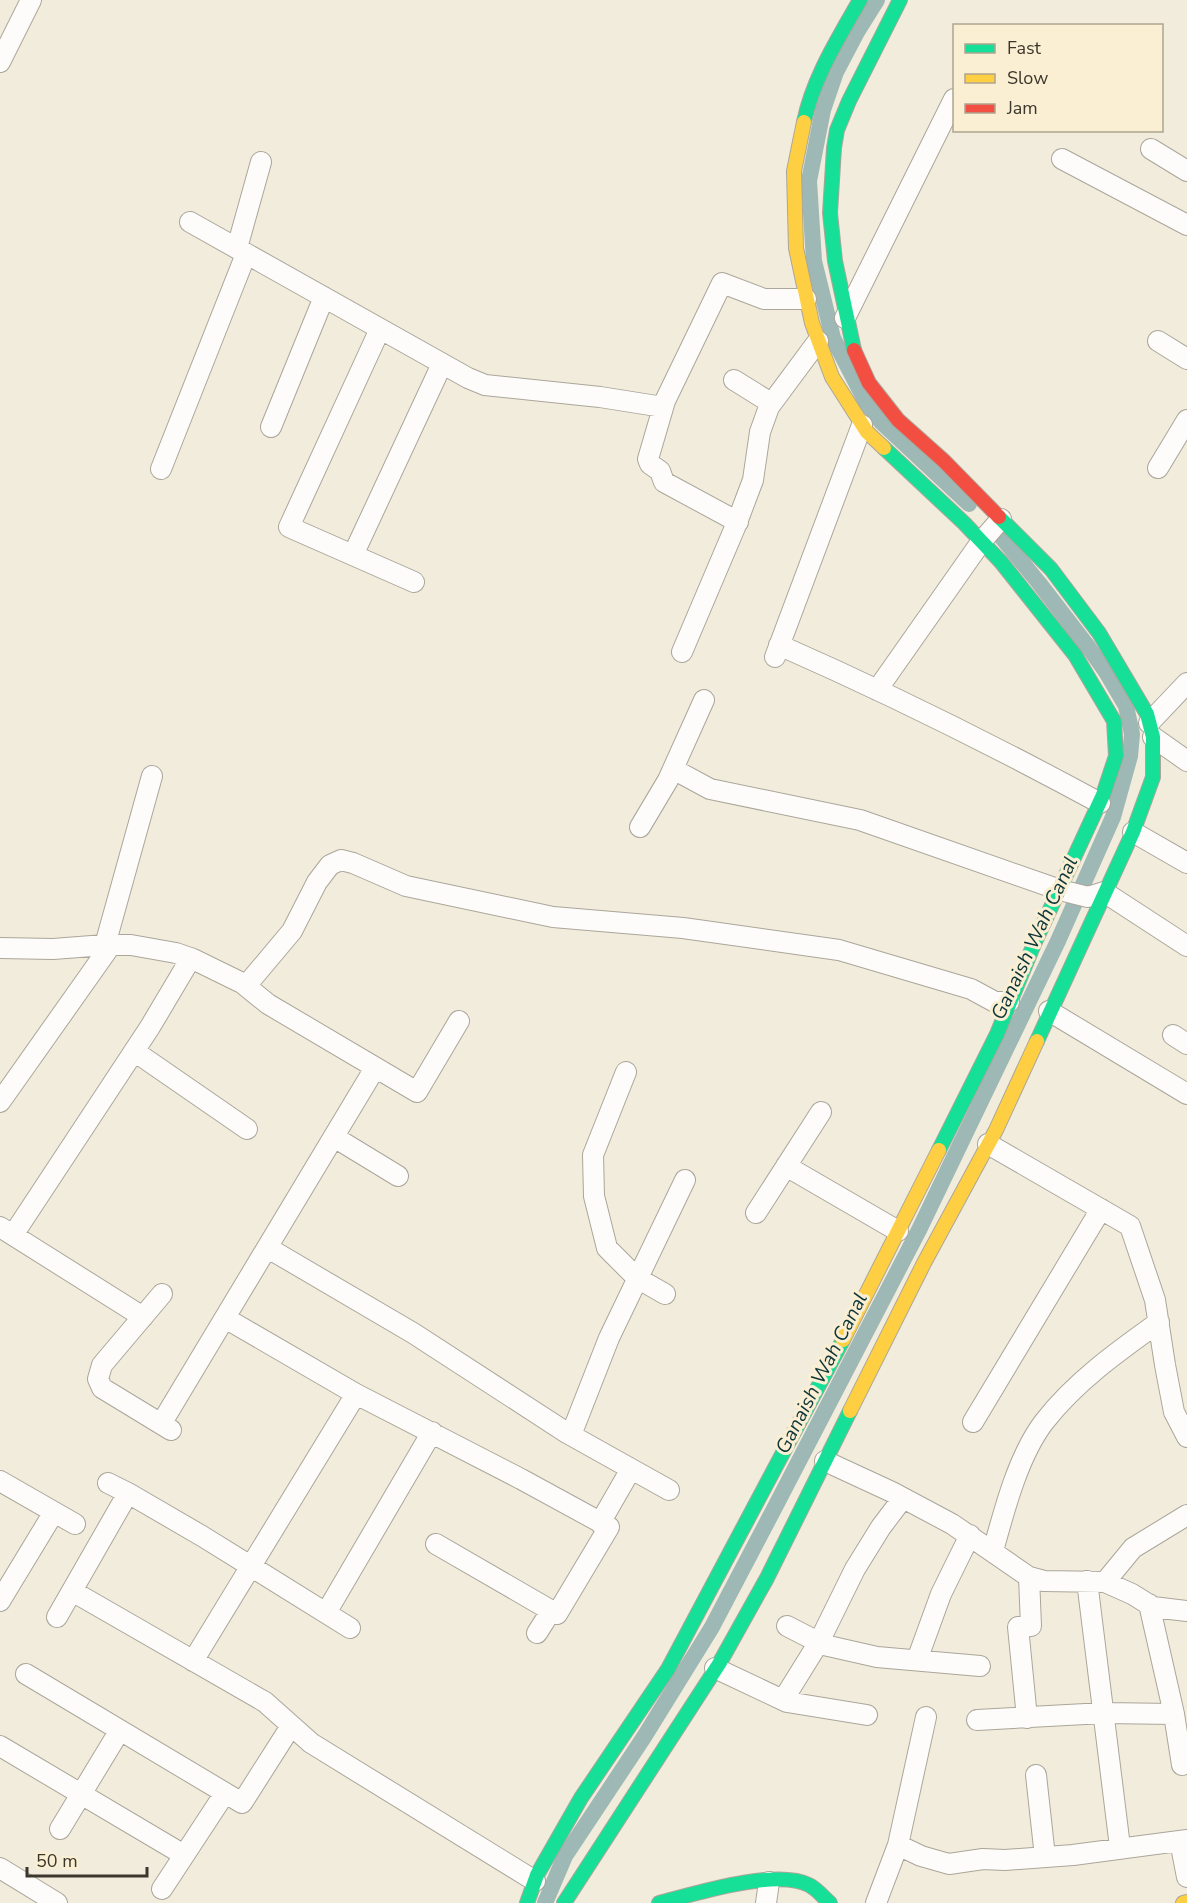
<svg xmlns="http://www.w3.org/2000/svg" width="1187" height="1903" viewBox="0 0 1187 1903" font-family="'Nunito Sans',sans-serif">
<rect width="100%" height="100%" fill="#f2ecdc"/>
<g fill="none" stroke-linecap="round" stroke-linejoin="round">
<!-- canal -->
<path stroke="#9db8b5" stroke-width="16" d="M 877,0 L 857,32 L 836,72 L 823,110 L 809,181 L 814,261 L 833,338 L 866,402 L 881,422 L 969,504
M 545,1903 L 565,1856 L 644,1737 L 712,1627 L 774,1509 L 919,1230 L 1058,941 L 1113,817 L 1130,756 L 1132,734 L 1126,706 L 1106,672 L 1089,648 L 1039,583 L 998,533"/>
<!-- street casing -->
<g stroke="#aaa69a" stroke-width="22">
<path id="street" d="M 0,62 L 31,0
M 1151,149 L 1187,171
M 1062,159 L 1187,225
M 190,222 L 468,378 L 485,385 L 600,397 L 663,407
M 237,248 L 261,162
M 845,318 L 954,99
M 380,329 L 289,527 L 414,582
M 1158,341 L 1187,359
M 734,380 L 771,403
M 271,427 L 324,297
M 1158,468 L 1187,420
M 161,469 L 246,254
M 738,522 L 664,482 L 660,471 L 650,464 L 648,459 L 665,401 L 722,283 L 764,299 L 806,299
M 353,555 L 442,364
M 779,645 C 888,693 995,746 1100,803
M 682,652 L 736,525 L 753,480 L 760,432 L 769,407 L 818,341
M 775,657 L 862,425
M 877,690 L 981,542 L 1001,519
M 1149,723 L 1187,683
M 1153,737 L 1187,761
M 673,769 L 710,789 L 860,820 L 1060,890 L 1088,897 L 1104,892 L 1187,946
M 640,827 L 668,780 L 704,700
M 1133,832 L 1187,863
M 105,945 L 152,776
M 0,948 L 53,949 L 105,945 L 131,945 L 176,953 L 193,959 L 242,983 L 268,1004 L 417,1092 L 459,1021
M 242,983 L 250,981 L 292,931 L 317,882 L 330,865 L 341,860 L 353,863 L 406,886 L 553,917 L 683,928 L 839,950 L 971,989 L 995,1002 L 1009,1002
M 1049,1011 L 1187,1094
M 1173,1035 L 1187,1044
M 134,1051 L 247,1129
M 626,1072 L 593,1155 L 594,1196 L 607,1248 L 637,1278 L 665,1294
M 0,1102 L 111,945
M 334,1137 L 398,1176
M 988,1144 L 1130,1226 L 1155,1300 L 1165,1365 L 1174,1412 L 1187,1437
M 786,1166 L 898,1231
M 756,1213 L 821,1112
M 0,1227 L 143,1317
M 13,1235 L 150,1027 L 191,958
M 268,1248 L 413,1333 L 567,1433 L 669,1490
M 162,1294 L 102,1365 L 98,1379 L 102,1388 L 171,1430
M 225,1318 L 356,1394 L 521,1479 L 609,1527 L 557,1614 L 436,1544
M 973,1422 L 1101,1209
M 161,1424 L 375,1068
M 571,1435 L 609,1338 L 685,1180
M 825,1461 L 892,1492 L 952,1524 L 1029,1577 L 1044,1581 L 1105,1582 L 1132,1594 L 1153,1607 L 1187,1611
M 0,1481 L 75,1524
M 108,1483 L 128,1493 L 202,1536 L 350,1628
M 600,1523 L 631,1469
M 993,1551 C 1004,1511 1018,1456 1044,1422 C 1075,1382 1117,1352 1159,1322
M 1087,1581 L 1120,1847
M 1105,1582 L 1133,1548 L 1187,1515
M 72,1591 L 265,1702 L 311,1743 L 535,1881
M 0,1601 L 54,1512
M 1149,1604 L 1174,1714 L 1182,1765
M 326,1613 L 432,1432
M 57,1617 L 128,1493
M 787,1626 L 824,1645 L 877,1657 L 980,1666
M 537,1633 L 551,1611
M 917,1660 L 941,1594 L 970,1535
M 193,1661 L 356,1394
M 715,1668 L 787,1702 L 867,1715
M 26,1674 L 242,1803 L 291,1726
M 783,1700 L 819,1642 L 855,1569 L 881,1527 L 903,1498
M 1027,1718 L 1018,1627 L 1031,1626 L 1029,1577
M 977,1720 L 1104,1713 L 1174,1714
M 0,1746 L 184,1855
M 1036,1775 L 1045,1857
M 60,1829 L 120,1730
M 1180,1841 L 1187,1877
M 898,1845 L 921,1856 L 949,1864 L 983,1859 L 1005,1860 L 1073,1855 L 1187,1840
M 0,1868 L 57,1903
M 162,1889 L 225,1793
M 766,1903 L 769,1882
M 876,1903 L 898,1845 L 926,1717"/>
</g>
<!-- fast casing -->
<g stroke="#aaa69a" stroke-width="16">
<path id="fast" d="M 804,122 C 813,78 838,39 860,0
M 854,350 L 835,261 L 830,213 L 834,148 L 837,130 L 849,101 L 900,0
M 884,448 L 964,523 L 1001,562 L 1075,655 L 1114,721 L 1116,756 L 1103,795 L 1034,944 L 997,1034 L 939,1150
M 999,517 L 1051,569 L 1099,633 L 1147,714 L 1153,737 L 1153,777 L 1133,832 L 1037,1041
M 527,1903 L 537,1875 L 581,1798 L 668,1669 L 843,1340
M 564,1903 L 719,1664 L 767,1578 L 850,1411
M 659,1903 C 694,1894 776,1868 809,1885 C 817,1889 823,1897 830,1903"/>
</g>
<!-- slow casing -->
<g stroke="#aaa69a" stroke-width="16">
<path id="slow" d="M 804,122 L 794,171 L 796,248 L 812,323 L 832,377 L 867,432 L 884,448
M 843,1340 L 939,1150
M 850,1411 L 924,1263 L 996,1130 L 1037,1041
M 1183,1903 L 1187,1902"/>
</g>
<!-- jam casing -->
<g stroke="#aaa69a" stroke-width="16">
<path id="jam" d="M 854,350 L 869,383 L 898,420 L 944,461 L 999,517"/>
</g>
<!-- street -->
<use href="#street" stroke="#fdfcfa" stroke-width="20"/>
<!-- fast -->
<use href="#fast" stroke="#16e098" stroke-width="14"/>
<!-- slow -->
<use href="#slow" stroke="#ffcf43" stroke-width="14"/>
<!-- jam -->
<use href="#jam" stroke="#f24e42" stroke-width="14"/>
</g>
<g text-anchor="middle" stroke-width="6" stroke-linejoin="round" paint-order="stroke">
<!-- water labels -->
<g font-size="20" font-style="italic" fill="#0d3639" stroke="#fbefd3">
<text transform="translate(1034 938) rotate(-65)" y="7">Ganaish Wah Canal</text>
<text transform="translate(821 1373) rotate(-63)" y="7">Ganaish Wah Canal</text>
</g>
</g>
<!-- legend -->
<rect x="953" y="24" width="210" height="108" fill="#fbefd3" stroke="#aea590" stroke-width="1.5"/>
<rect x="965" y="44" width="30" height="9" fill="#16e098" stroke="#aea590" stroke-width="1.5"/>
<text x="1007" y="54" font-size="18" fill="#3b372c">Fast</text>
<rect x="965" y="74" width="30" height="9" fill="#ffcf43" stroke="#aea590" stroke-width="1.5"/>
<text x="1007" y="84" font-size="18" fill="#3b372c">Slow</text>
<rect x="965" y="104" width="30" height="9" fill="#f24e42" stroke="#aea590" stroke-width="1.5"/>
<text x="1007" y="114" font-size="18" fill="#3b372c">Jam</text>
<!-- scale -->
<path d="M27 1867v9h120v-9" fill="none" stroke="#3b372c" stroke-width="3"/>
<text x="36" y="1867" font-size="18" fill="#3b372c" stroke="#fbefd3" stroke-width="4.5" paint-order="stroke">50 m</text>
</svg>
